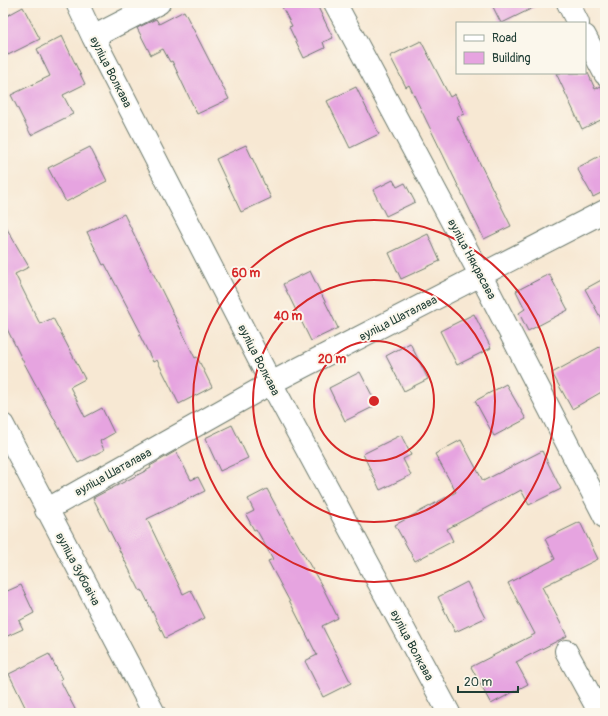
<svg xmlns="http://www.w3.org/2000/svg" width="608" height="716" viewBox="0 0 608 716" font-family="Pangolin,sans-serif">
<rect width="100%" height="100%" fill="#fbf7ec"/>
<filter id="ink" filterUnits="userSpaceOnUse"><feTurbulence type="fractalNoise" baseFrequency=".025" numOctaves="2"/><feDisplacementMap in="SourceGraphic" scale="8" xChannelSelector="R" yChannelSelector="G"/><feConvolveMatrix kernelMatrix="1 2 1 2 8 2 1 2 1" color-interpolation-filters="sRGB"/></filter>
<filter id="wash" filterUnits="userSpaceOnUse"><feTurbulence type="fractalNoise" baseFrequency=".012" numOctaves="4" result="noise"/><feDisplacementMap in="SourceGraphic" scale="16" xChannelSelector="R" yChannelSelector="G"/><feGaussianBlur stdDeviation="0.9" result="paint"/><feColorMatrix in="noise" values="0 0 0 0 0 0 0 0 0 0 0 0 0 0 0 0 0 1.4 0 .05"/><feComposite in="paint" operator="in"/></filter>
<g filter="url(#wash)">
<rect width="100%" height="100%" fill="#f7e8d3"/>
<g id="blocks">
<!-- building -->
<path fill="#e6a4e0" d="M 280,3 L 316,3 L 333,38 L 323,42 L 325,48 L 304,58 L 289,27 L 292,26 Z
M 491,3 L 543,3 L 502,23 L 501,23 Z
M 23,7 L 40,39 L 8,55 L 3,46 L 3,18 Z
M 184,11 L 229,99 L 197,114 L 172,61 L 170,62 L 163,49 L 151,55 L 137,28 L 156,19 L 159,24 Z
M 62,36 L 85,84 L 63,95 L 73,114 L 31,135 L 11,95 L 50,76 L 37,49 Z
M 421,41 L 450,97 L 455,94 L 464,114 L 457,117 L 511,226 L 484,239 L 409,85 L 406,87 L 390,56 Z
M 556,73 L 588,73 L 595,89 L 601,86 L 605,96 L 605,118 L 582,129 Z
M 356,87 L 379,134 L 350,148 L 327,101 Z
M 246,145 L 271,198 L 241,212 L 216,159 Z
M 90,147 L 107,181 L 66,202 L 48,168 Z
M 605,153 L 605,191 L 593,197 L 577,168 Z
M 393,180 L 397,187 L 405,183 L 415,202 L 386,216 L 373,190 Z
M 124,214 L 195,358 L 197,357 L 212,387 L 179,404 L 157,360 L 153,362 L 139,334 L 141,333 L 105,264 L 103,265 L 87,232 Z
M 3,222 L 29,267 L 15,274 L 40,324 L 53,318 L 85,379 L 70,387 L 85,417 L 102,408 L 114,433 L 100,441 L 104,450 L 78,463 L 23,361 L 3,321 Z
M 428,234 L 440,261 L 401,279 L 389,253 Z
M 310,271 L 338,328 L 311,341 L 283,284 Z
M 549,274 L 568,310 L 528,331 L 519,313 L 525,309 L 516,291 Z
M 605,278 L 605,326 L 585,289 Z
M 474,314 L 491,348 L 457,365 L 440,331 Z
M 410,343 L 428,379 L 404,391 L 386,356 Z
M 605,344 L 605,390 L 572,409 L 552,373 Z
M 360,372 L 377,405 L 345,421 L 329,388 Z
M 506,384 L 526,419 L 494,436 L 475,401 Z
M 232,425 L 248,458 L 220,471 L 205,438 Z
M 401,435 L 411,455 L 403,459 L 411,475 L 380,490 L 363,454 Z
M 461,440 L 483,481 L 542,451 L 561,489 L 529,505 L 521,490 L 512,495 L 512,494 L 447,529 L 453,541 L 415,561 L 395,525 L 456,492 L 435,454 Z
M 176,451 L 191,480 L 198,477 L 205,491 L 147,519 L 183,594 L 191,590 L 205,618 L 165,638 L 142,590 L 140,591 L 93,498 L 151,468 L 150,466 Z
M 267,489 L 292,536 L 293,536 L 322,586 L 338,618 L 322,626 L 351,683 L 323,697 L 305,661 L 317,655 L 290,602 L 268,561 L 273,559 L 256,529 L 254,530 L 246,515 L 254,511 L 248,499 Z
M 580,522 L 598,559 L 542,587 L 567,636 L 516,662 L 528,684 L 491,704 L 471,667 L 535,634 L 508,583 L 555,559 L 545,539 Z
M 467,582 L 485,618 L 455,632 L 438,597 Z
M 21,585 L 34,613 L 19,621 L 23,629 L 3,638 L 3,587 L 5,592 Z
M 49,654 L 62,679 L 60,680 L 77,713 L 28,713 L 9,674 Z"/>
</g>
</g>
<g filter="url(#ink)">
<use href="#blocks" fill-opacity="0" stroke="#6b796c" stroke-width="1"/>
<g fill="none" stroke-linecap="round" stroke-linejoin="round">
<!-- minor casing -->
<g stroke="#6b796c" stroke-width="24">
<path id="minor" d="M 77,3 L 93,37 L 271,383 L 449,713
M 335,3 L 481,276 L 605,517
M 568,3 L 578,23
M 585,36 L 605,74
M 93,37 L 159,3
M 3,425 L 154,713
M 46,510 L 271,383 L 605,211
M 566,651 L 600,713"/>
</g>
<!-- minor -->
<use href="#minor" stroke="#fff" stroke-width="22"/>
</g>
</g>
<!-- distance rings -->
<g fill="none" stroke="#d62828" stroke-width="2">
<circle cx="374" cy="401" r="60"/>
<circle cx="374" cy="401" r="121"/>
<circle cx="374" cy="401" r="181"/>
</g>
<g text-anchor="middle" stroke-width="4" stroke-linejoin="round" paint-order="stroke">
<!-- street labels -->
<g font-size="12" fill="#1f3d34" stroke="#fbf7ec">
<text transform="translate(111 72) rotate(63)" y="4">вуліца Волкава</text>
<text transform="translate(472 259) rotate(62)" y="4">вуліца Някрасава</text>
<text transform="translate(398 318) rotate(-27)" y="4">вуліца Шаталава</text>
<text transform="translate(259 360) rotate(63)" y="4">вуліца Волкава</text>
<text transform="translate(113 472) rotate(-29)" y="4">вуліца Шаталава</text>
<text transform="translate(78 569) rotate(62)" y="4">вуліца Зубовіча</text>
<text transform="translate(412 645) rotate(62)" y="4">вуліца Волкава</text>
</g>
</g>
<circle cx="374" cy="401" r="6" fill="#d62828" stroke="#fbf7ec" stroke-width="2"/>
<g font-size="12" text-anchor="middle" font-weight="bold" fill="#d62828" stroke="#fbf7ec" stroke-width="4" stroke-linejoin="round" paint-order="stroke">
<text x="246" y="277">60 m</text>
<text x="288" y="320">40 m</text>
<text x="332" y="363">20 m</text>
</g>
<!-- margin -->
<rect width="608" height="716" fill="none" stroke="#fbf7ec" stroke-width="16"/>
<!-- legend -->
<rect x="456" y="22" width="130" height="52" fill="#fbf7ec" stroke="#a3ada2"/>
<rect x="464" y="35" width="20" height="6" fill="#ffffff" stroke="#a3ada2"/>
<text x="492" y="42" font-size="12" fill="#1f3d34">Road</text>
<rect x="464" y="52" width="20" height="12" fill="#e6a4e0" stroke="#a3ada2"/>
<text x="492" y="62" font-size="12" fill="#1f3d34">Building</text>
<!-- scale -->
<path d="M458 686v6h60v-6" fill="none" stroke="#1f3d34" stroke-width="2"/>
<text x="464" y="686" font-size="12" fill="#1f3d34" stroke="#fbf7ec" stroke-width="3" paint-order="stroke">20 m</text>
</svg>
